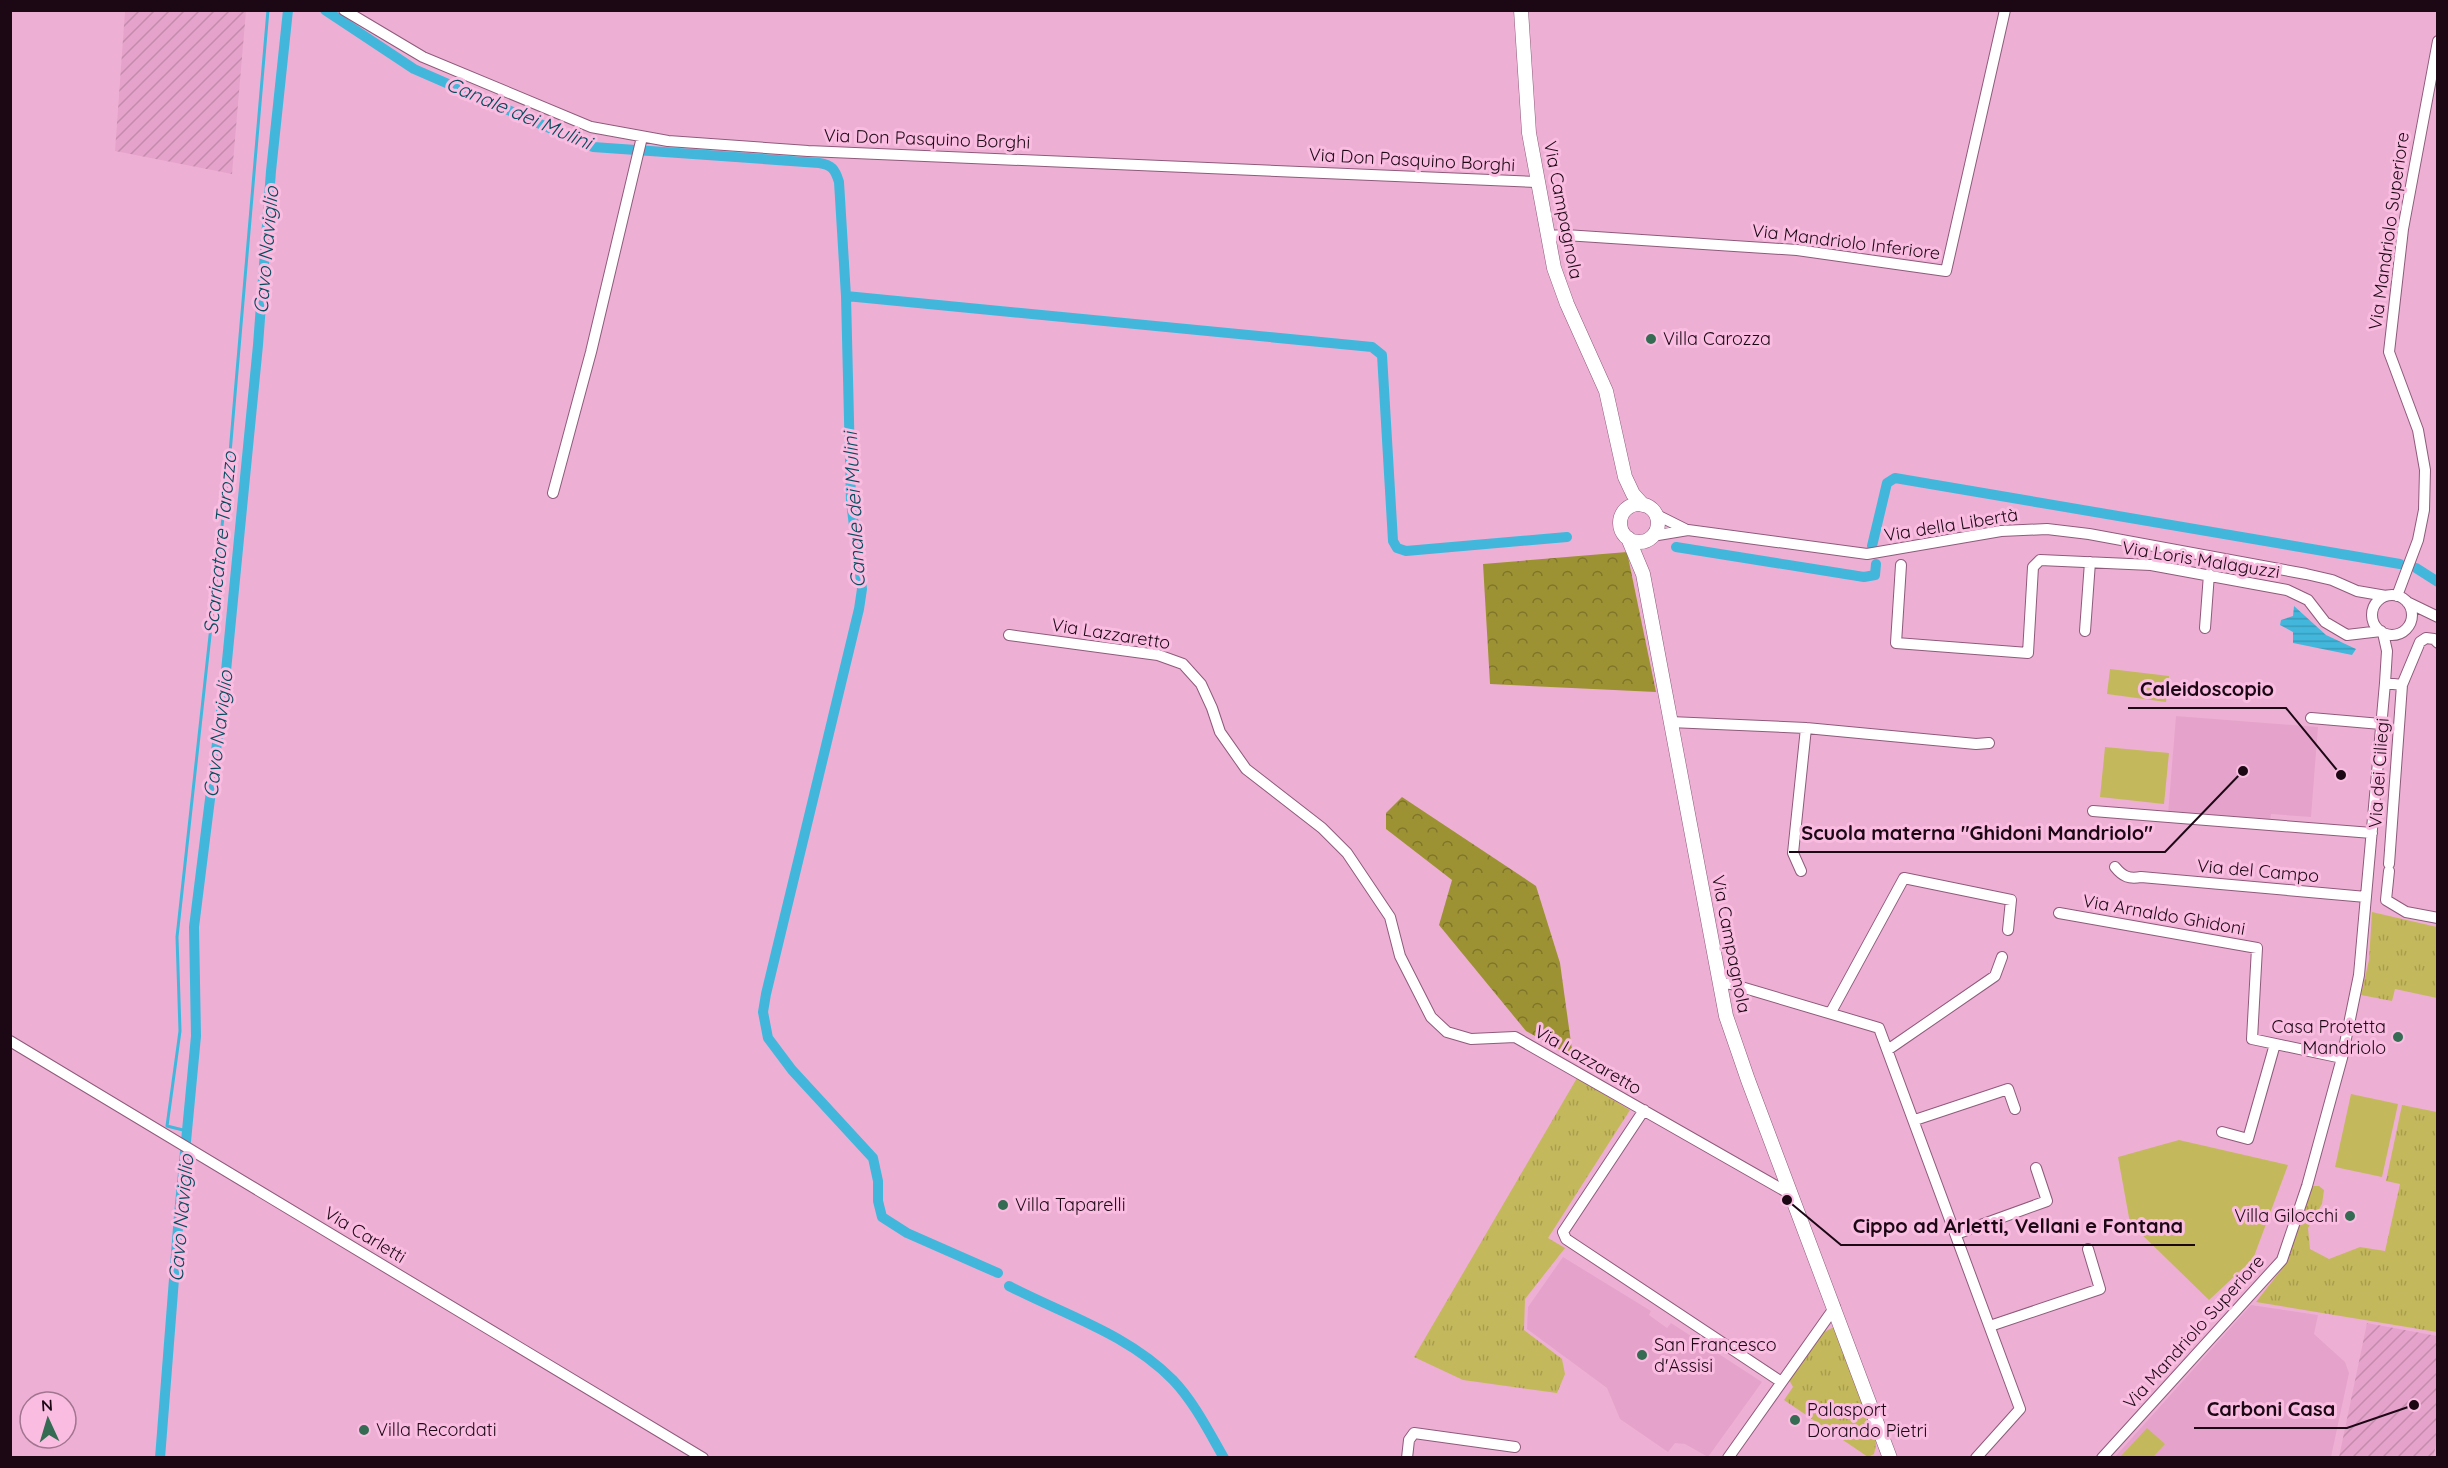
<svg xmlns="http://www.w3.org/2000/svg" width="2448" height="1468" viewBox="0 0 2448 1468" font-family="Quicksand,sans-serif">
<defs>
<pattern id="industrial-furrows" width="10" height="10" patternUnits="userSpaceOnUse" patternTransform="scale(1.5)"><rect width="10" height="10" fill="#e5a3cb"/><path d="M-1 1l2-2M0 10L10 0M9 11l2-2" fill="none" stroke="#c48bad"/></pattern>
<pattern id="grass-tufts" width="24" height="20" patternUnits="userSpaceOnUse" patternTransform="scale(1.5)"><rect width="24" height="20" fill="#c4b85c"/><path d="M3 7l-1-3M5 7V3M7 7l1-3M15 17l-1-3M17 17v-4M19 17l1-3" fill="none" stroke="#a89d4f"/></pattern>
<pattern id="forest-crowns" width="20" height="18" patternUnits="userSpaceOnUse" patternTransform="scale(1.5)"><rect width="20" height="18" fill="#9d9233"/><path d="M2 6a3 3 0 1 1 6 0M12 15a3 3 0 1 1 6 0" fill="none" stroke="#7f752a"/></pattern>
<pattern id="water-rules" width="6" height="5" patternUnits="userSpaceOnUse" patternTransform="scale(1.5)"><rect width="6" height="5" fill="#42b7db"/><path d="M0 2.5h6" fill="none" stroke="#399cbb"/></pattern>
</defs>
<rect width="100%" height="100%" fill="#edb0d4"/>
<!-- built -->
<path fill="#e5a3cb" d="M 2176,716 L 2318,727 L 2311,817 L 2271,814 L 2270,822 L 2168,814 Z
M 1563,1257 L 1651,1311 L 1649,1315 L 1667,1328 L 1671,1323 L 1762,1382 L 1708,1457 L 1685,1444 L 1675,1443 L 1668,1452 L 1620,1419 L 1607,1388 L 1527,1329 L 1528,1307 Z
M 2251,1305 L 2318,1315 L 2314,1334 L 2345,1362 L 2349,1373 L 2331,1457 L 2114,1458 Z"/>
<!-- industrial -->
<path fill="url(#industrial-furrows)" d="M 125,11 L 246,11 L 232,174 L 115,151 Z
M 2367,1323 L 2437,1336 L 2438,1438 L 2433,1457 L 2339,1457 Z"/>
<!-- grass -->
<path fill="url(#grass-tufts)" d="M 2372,912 L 2437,927 L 2437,998 L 2395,989 L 2392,1001 L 2361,995 L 2369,960 Z
M 1577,1078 L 1630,1110 L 1548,1238 L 1565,1248 L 1525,1299 L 1524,1330 L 1562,1359 L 1565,1374 L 1557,1393 L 1463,1380 L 1414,1357 Z
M 2402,1105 L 2437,1112 L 2437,1332 L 2256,1302 L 2288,1261 L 2310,1186 L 2319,1186 L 2324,1190 L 2322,1204 L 2308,1228 L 2310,1249 L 2329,1259 L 2360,1247 L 2385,1251 L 2400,1184 L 2386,1181 Z
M 1834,1327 L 1874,1432 L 1876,1445 L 1874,1454 L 1868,1457 L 1784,1400 L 1793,1387 L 1788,1378 L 1822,1333 Z"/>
<!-- forest -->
<path fill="url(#forest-crowns)" d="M 1627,552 L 1656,692 L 1490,684 L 1483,564 Z
M 1402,797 L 1536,886 L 1560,963 L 1573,1057 L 1526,1031 L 1439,925 L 1452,880 L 1386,829 L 1386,813 Z"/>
<!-- green -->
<path fill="#c4b85c" d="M 2110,669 L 2169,676 L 2166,702 L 2107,694 Z
M 2105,747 L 2169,753 L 2164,804 L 2100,797 Z
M 2351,1094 L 2398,1104 L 2382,1177 L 2335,1167 Z
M 2179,1140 L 2288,1165 L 2253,1259 L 2209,1300 L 2130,1223 L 2118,1157 Z
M 2147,1428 L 2165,1444 L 2153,1457 L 2120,1457 Z"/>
<!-- water -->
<path fill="url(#water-rules)" d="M 2294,606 L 2326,635 L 2356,649 L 2352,655 L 2293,643 L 2293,632 L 2280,625 L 2281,620 L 2293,616 Z"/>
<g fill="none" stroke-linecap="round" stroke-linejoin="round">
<!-- stream -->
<path stroke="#42b7db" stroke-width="3" d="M 187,1131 L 167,1126 L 180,1031 L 177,937 L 230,453 L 268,10
M 186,1155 L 193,1159"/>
<!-- canal -->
<path stroke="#42b7db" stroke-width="10" d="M 325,10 L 414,69 L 593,147 L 819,163 C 832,165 835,169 839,182 L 846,296 L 851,502 L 862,589 L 859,609 L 766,994 L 763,1012 L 768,1038 L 792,1070 L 873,1158 L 878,1181 L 878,1201 L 882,1217 L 907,1233 L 998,1273
M 846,296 L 1372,347 L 1382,355 L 1393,541 L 1397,548 L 1406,551 L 1567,537
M 1872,546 L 1887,483 L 1895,478 L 2400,564
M 1676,547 L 1864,577 L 1875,575 L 1876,564
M 2416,568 L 2438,582
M 1009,1286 C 1065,1315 1128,1334 1173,1380 C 1194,1402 1209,1432 1224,1458
M 160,1458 L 179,1215 L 196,1036 L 194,927 L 226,671 L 258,345 L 271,171 L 288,10"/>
<!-- minor casing -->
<g stroke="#8f5a7b" stroke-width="12">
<path id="minor" d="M 344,10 L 423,57 L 591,127 L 668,141 L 808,151 L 1536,182
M 1547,236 L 1565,235 L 1797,250 L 1946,271 L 2005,10
M 553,493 L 591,352 L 642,137
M 1655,514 L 1685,529
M 1652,536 L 1688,530 L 1867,554 L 2001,531 L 2047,529 L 2089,534 L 2306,574 L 2332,580 L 2357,591 L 2386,596
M 1901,565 L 1896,643 L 2028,653 L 2033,567 L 2040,560 L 2151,565 L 2287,590 L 2308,600 L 2325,622 L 2347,635 L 2381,631
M2372 615a20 20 0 1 1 40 0a20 20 0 1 1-40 0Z
M 2397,596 L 2418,540 L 2424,510 L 2425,470 L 2418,430 L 2389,352 L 2403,229 L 2438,41
M 2407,602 L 2438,617
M 2205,628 L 2209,574
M 2085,631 L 2090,562
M 1009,635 L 1158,655 L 1183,664 L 1201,684 L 1212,708 L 1220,732 L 1246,769 L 1322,828 L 1347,853 L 1390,917 L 1400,956 L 1431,1017 L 1447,1032 L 1471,1039 L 1515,1037 L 1792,1195
M 2385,683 L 2402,685 L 2420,642 L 2426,638 L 2434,639 L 2438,643
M 2311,718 L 2381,724
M 1670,722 L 1806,728 L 1976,744 L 1989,743
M 2093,811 L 2372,833
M 2389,864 L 2402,685
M 2115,867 C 2123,877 2129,879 2141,877 L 2366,897
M 1801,871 L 1793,853 L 1806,728
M 2389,871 L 2386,900 L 2406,912 L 2438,918
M 2059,913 L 2257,948 L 2252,1039 L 2342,1058
M 1719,983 L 1731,984 L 1879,1028 L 2020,1409 L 1976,1458
M 1831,1012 L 1904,878 L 2011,900 L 2008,930
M 10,1041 L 703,1458
M 1889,1049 L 1995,976 L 2002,957
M 1644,1110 L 1563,1232 L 1566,1239 L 1780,1381
M 1915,1120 L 2008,1089 L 2015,1109
M 2222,1132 L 2248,1139 L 2275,1044
M 1956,1234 L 2047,1201 L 2036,1168
M 1990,1326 L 2100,1289 L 2088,1249
M 1407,1458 L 1409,1440 L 1414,1433 L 1515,1447
M 1728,1458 L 1835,1307
M 2102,1458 L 2282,1260 L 2307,1186 L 2342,1058 L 2359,975 L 2385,683 L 2387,651 L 2383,633"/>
</g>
<!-- major casing -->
<g stroke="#8f5a7b" stroke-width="15">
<path id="major" d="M 1521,10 L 1529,133 L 1554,268 L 1567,304 L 1606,391 L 1625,477 L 1633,494 L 1643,505
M1620 523a19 19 0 1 1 38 0a19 19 0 1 1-38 0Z
M 1628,538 L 1643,574 L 1726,1016 L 1748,1080 L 1890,1458"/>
</g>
<!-- minor -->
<use href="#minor" stroke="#fff" stroke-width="10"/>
<!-- major -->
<use href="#major" stroke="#fff" stroke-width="14"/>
</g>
<!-- markers -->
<g fill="#346b52" stroke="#fabde1" stroke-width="2">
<circle cx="1651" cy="339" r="6"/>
<circle cx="2398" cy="1037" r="6"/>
<circle cx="1003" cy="1205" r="6"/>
<circle cx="2350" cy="1216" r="6"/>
<circle cx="1642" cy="1355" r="6"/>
<circle cx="1795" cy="1420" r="6"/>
<circle cx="364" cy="1430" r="6"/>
</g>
<g text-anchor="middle" stroke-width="6" stroke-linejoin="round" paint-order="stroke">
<!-- street labels -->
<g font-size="18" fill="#1c0815" stroke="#fabde1">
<text transform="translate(927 139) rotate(2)" y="6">Via Don Pasquino Borghi</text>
<text transform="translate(1412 160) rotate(3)" y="6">Via Don Pasquino Borghi</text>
<text transform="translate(1563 210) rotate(79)" y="6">Via Campagnola</text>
<text transform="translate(2389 231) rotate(-82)" y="6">Via Mandriolo Superiore</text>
<text transform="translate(1846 242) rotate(7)" y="6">Via Mandriolo Inferiore</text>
<text transform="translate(1951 525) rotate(-9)" y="6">Via della Libertà</text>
<text transform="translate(2201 560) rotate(9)" y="6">Via Loris Malaguzzi</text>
<text transform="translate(1111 634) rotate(9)" y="6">Via Lazzaretto</text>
<text transform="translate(2379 773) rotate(-86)" y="6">Via dei Ciliegi</text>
<text transform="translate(2258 871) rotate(5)" y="6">Via del Campo</text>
<text transform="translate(2164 915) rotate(10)" y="6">Via Arnaldo Ghidoni</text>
<text transform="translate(1731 944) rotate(79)" y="6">Via Campagnola</text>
<text transform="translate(1588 1060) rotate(30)" y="6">Via Lazzaretto</text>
<text transform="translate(365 1235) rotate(31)" y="6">Via Carletti</text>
<text transform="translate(2194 1332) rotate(-48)" y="6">Via Mandriolo Superiore</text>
</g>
<!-- poi labels -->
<g font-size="18" fill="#1c0815" stroke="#fabde1" text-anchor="start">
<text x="1663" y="345">Villa Carozza</text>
<text x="2386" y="1033" text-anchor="end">Casa Protetta<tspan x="2386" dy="21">Mandriolo</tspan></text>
<text x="1015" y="1211">Villa Taparelli</text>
<text x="2338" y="1222" text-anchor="end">Villa Gilocchi</text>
<text x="1654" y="1351">San Francesco<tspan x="1654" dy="21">d'Assisi</tspan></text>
<text x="1807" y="1416">Palasport<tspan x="1807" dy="21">Dorando Pietri</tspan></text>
<text x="376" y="1436">Villa Recordati</text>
</g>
<!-- water labels -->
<g font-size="20" font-style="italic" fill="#064c5f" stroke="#fabde1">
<text transform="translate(519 113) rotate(23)" y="7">Canale dei Mulini</text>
<text transform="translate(266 250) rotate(-85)" y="7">Cavo Naviglio</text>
<text transform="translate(854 510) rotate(-93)" y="7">Canale dei Mulini</text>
<text transform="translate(220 543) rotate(-84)" y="7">Scaricatore Tarozzo</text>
<text transform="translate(218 734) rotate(-83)" y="7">Cavo Naviglio</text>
<text transform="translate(181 1218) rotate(-85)" y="7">Cavo Naviglio</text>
</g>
</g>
<!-- callouts -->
<path fill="none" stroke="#1c0815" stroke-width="2" d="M2341 775L2286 708H2128M2243 771L2165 852H1789M1787 1200L1841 1245H2195M2414 1405L2347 1428H2194"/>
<g fill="#1c0815" stroke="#fabde1" stroke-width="2">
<circle cx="2341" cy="775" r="6"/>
<circle cx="2243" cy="771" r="6"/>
<circle cx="1787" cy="1200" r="6"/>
<circle cx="2414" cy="1405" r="6"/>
</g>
<g font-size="20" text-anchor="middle" font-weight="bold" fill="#1c0815" stroke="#fabde1" stroke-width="6" stroke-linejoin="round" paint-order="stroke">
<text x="2207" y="696">Caleidoscopio</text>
<text x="1977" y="840">Scuola materna "Ghidoni Mandriolo"</text>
<text x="2018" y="1233">Cippo ad Arletti, Vellani e Fontana</text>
<text x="2271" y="1416">Carboni Casa</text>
</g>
<!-- border -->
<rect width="2448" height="1468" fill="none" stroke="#1c0815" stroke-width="24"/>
<!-- north arrow -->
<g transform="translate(48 1420) rotate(356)"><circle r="28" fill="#fabde1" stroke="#a1758f" stroke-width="1.5"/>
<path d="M0-4.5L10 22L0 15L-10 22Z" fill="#346b52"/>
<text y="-9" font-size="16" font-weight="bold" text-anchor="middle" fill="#1c0815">N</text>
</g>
</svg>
